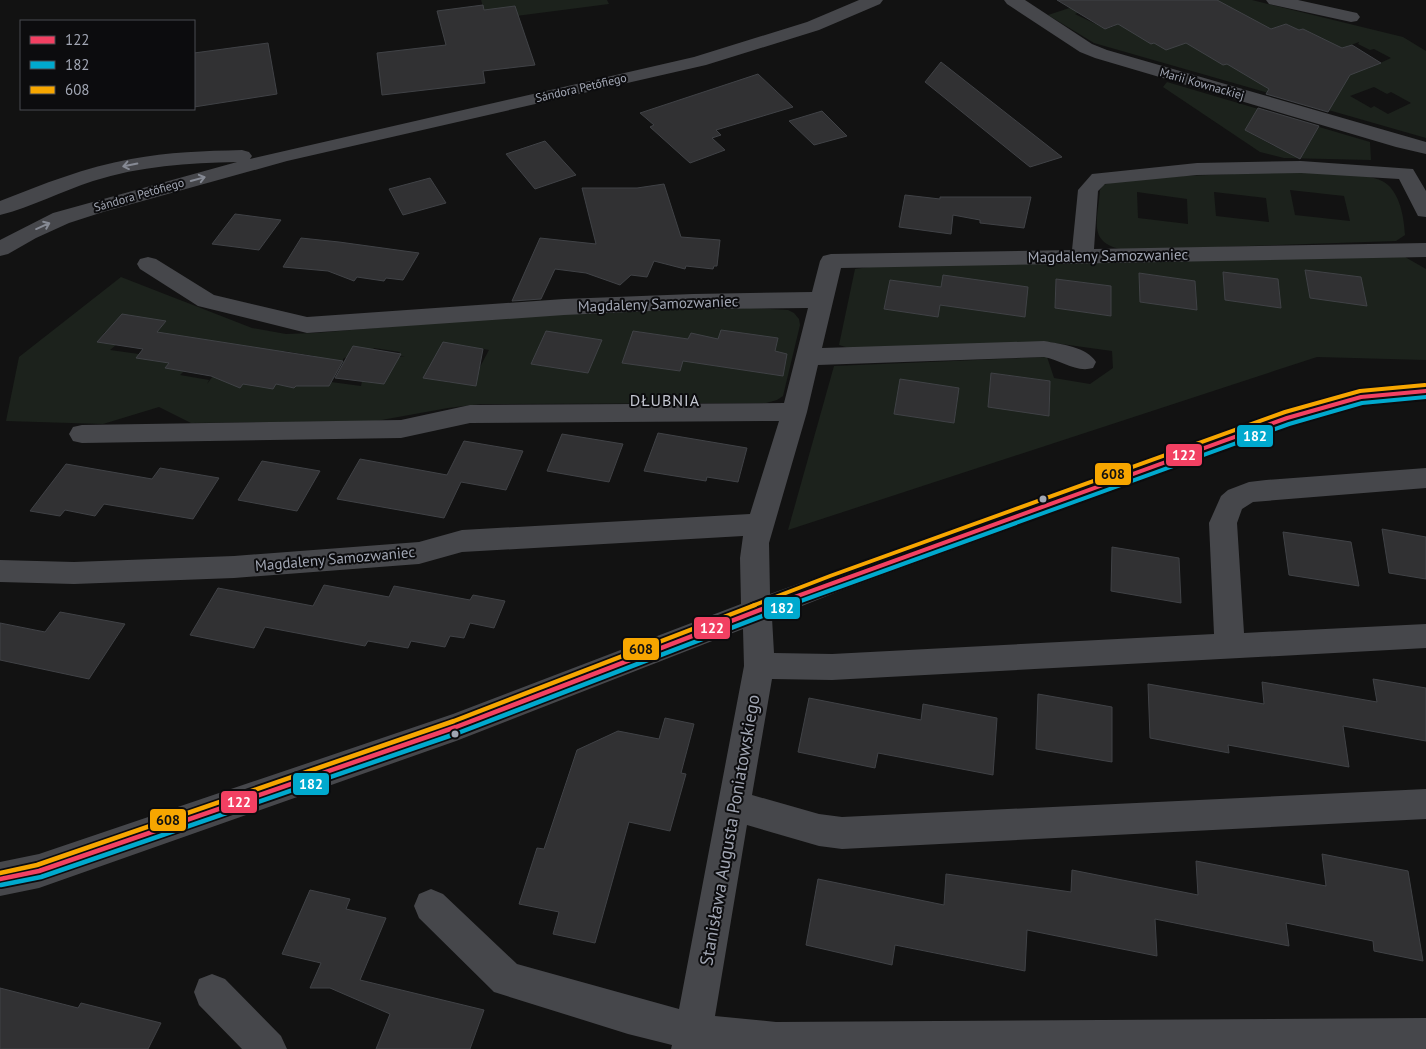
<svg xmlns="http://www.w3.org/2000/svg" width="1426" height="1049" viewBox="0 0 1426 1049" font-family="'PT Sans',sans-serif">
<rect width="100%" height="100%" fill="#121212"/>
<!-- green -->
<path fill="#1c221c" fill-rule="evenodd" d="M 481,0 L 607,0 L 609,4 L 516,16 L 484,10 Z
M 1094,0 L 1252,0 L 1403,37 L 1426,51 L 1426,138 L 1094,43 L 1048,15 ZM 1093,7 L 1115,25 L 1115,26 L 1106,29 L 1075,14 ZM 1286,24 L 1299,30 L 1303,29 L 1319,37 L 1265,31 ZM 1359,42 L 1358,44 L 1370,50 L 1374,49 L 1391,58 L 1367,69 L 1332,52 ZM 1374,87 L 1387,94 L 1391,92 L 1411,103 L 1388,114 L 1374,106 L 1371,108 L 1350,96 Z
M 1167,82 L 1370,142 L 1371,160 L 1284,158 L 1260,152 L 1163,87 ZM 1252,118 L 1313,136 L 1313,137 L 1306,149 L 1274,146 L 1254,135 L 1256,130 L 1247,127 Z
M 1259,173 C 1286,173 1369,167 1388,185 C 1401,197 1404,219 1405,235 L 1396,241 L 1126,250 C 1086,244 1098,221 1100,190 L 1103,185 L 1113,182 L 1183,176 ZM 1290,190 L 1344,196 L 1350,221 L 1295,215 ZM 1137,192 L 1187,199 L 1188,224 L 1138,218 ZM 1214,192 L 1266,198 L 1269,222 L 1216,216 Z
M 1405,257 L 1426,269 L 1426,360 L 1317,357 L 788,530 L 834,366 L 1047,357 L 1054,378 L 1090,384 L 1113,368 L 1112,351 L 1047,342 L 852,349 L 839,345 L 855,269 L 876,266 ZM 1305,270 L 1361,277 L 1366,305 L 1310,298 ZM 1223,272 L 1277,279 L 1281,307 L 1226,300 ZM 1140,273 L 1195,281 L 1197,309 L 1140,302 ZM 1056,279 L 1111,286 L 1111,316 L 1055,308 ZM 890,280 L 941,287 L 938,317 L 884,309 ZM 1027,287 L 1025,317 L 969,309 ZM 991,373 L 1050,381 L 1049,415 L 988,407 ZM 900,380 L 958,388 L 954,423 L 894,414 Z
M 121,277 L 252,328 L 286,334 L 315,333 L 566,312 L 751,308 L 788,310 L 794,313 L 799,319 L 800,325 L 783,396 L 777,400 L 766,403 L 481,404 L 448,408 L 376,421 L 191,423 L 159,407 L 103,424 L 6,421 L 19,357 ZM 165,322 L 137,358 L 139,354 L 110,350 L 116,345 L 97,342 L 105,332 ZM 634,331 L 688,339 L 692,334 L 680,371 L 622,363 ZM 546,332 L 601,340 L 588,373 L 531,364 ZM 778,333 L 769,374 L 710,365 L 777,338 ZM 461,345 L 489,350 L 473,380 L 456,377 L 453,383 L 424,378 ZM 374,348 L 400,352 L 398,356 L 405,357 L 398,357 L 384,384 L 362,381 L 361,386 L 331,382 L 328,385 L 344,358 L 371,353 ZM 266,349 L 281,356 L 284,351 L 314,356 L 294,388 L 276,384 L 243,384 ZM 174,356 L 227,357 L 207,384 L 209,380 L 180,375 L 184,371 L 165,368 Z"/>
<!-- building -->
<path fill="#313133" stroke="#404246" d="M 1057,0 L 1217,0 L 1271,29 L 1286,24 L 1299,30 L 1303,29 L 1342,48 L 1352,45 L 1381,63 L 1350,75 L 1328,112 L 1266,94 L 1269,89 L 1227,64 L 1223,65 L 1186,43 L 1166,50 L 1154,43 L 1151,44 L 1118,24 L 1105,29 Z
M 483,5 L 484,10 L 515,6 L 535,65 L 483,71 L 485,83 L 382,95 L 377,53 L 446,45 L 437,11 Z
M 268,43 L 277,94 L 194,107 L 194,53 Z
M 941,62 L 1062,157 L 1030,167 L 925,82 Z
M 758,74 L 793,107 L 716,130 L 721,135 L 712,138 L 725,150 L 690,163 L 650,127 L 654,125 L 640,113 Z
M 1258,108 L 1319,126 L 1300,159 L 1245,130 Z
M 822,111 L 847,136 L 814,145 L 789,121 Z
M 545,141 L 576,175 L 535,189 L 506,154 Z
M 430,178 L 446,203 L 403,215 L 389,189 Z
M 664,184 L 681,237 L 720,240 L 717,266 L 714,266 L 713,269 L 686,266 L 685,269 L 654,261 L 647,277 L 631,275 L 620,285 L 586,273 L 555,269 L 541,299 L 512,301 L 540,238 L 596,244 L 582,188 L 637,188 Z
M 905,195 L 940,199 L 940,197 L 1031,197 L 1024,228 L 980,223 L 980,220 L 953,215 L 951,234 L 899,227 Z
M 235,214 L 281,220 L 259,250 L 212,244 Z
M 301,238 L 339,242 L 419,253 L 403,280 L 386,278 L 384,281 L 357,277 L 354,281 L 328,271 L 283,267 Z
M 1305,270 L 1361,277 L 1367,306 L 1310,298 Z
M 1223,272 L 1278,279 L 1281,308 L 1225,300 Z
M 1139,273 L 1195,281 L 1197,310 L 1140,302 Z
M 943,275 L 1028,287 L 1025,317 L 940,305 L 938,317 L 884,309 L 890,280 L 941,287 Z
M 1056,279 L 1111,286 L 1111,316 L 1055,308 Z
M 122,314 L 166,321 L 157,332 L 343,361 L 329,386 L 296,386 L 294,388 L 276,384 L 273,389 L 243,384 L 240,388 L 211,376 L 165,368 L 169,363 L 136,358 L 143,349 L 97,342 Z
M 721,330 L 778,338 L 775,351 L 787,354 L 783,376 L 683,361 L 680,371 L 622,363 L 633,331 L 688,339 L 691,333 L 718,339 Z
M 546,331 L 602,340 L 588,373 L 531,364 Z
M 443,342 L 483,349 L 476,386 L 423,378 Z
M 353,346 L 401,354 L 384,384 L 335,378 Z
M 991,373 L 1050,381 L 1049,416 L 988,407 Z
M 900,379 L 959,388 L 954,423 L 894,414 Z
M 658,433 L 747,448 L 738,482 L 707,477 L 706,481 L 644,471 Z
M 562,434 L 623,444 L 609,482 L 547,471 Z
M 464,441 L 523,451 L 506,490 L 461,482 L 444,518 L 337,499 L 360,459 L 447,475 Z
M 262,461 L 320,471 L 297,511 L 238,500 Z
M 66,464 L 152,479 L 160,468 L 219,478 L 193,519 L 104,504 L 95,516 L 65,510 L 60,516 L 30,511 Z
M 1382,529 L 1426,537 L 1426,579 L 1389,573 Z
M 1283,532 L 1351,542 L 1359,586 L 1289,575 Z
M 1112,547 L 1179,558 L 1181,603 L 1111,591 Z
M 324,585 L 389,597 L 394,586 L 470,600 L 473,595 L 505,601 L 494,628 L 470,623 L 464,638 L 450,636 L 445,647 L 411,641 L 408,648 L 368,641 L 365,646 L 265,627 L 254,648 L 190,635 L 218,588 L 313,606 Z
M 60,612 L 125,624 L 89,679 L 0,660 L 0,623 L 45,632 Z
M 1373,679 L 1426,688 L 1426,741 L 1343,726 L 1349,767 L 1228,745 L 1229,753 L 1150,738 L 1148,684 L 1264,704 L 1262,682 L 1377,702 Z
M 1038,694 L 1112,707 L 1112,762 L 1036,749 Z
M 809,698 L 921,720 L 923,704 L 997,718 L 993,775 L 878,753 L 875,768 L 798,752 Z
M 665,718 L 694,724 L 681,773 L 686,774 L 670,831 L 629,822 L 595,943 L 553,934 L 559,912 L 519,904 L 537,848 L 544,849 L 577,750 L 618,731 L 659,739 Z
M 1322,854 L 1408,871 L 1423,961 L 1374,951 L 1373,941 L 1286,923 L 1289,946 L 1155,919 L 1157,956 L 1027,930 L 1025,971 L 895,945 L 892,965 L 806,945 L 818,879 L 944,905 L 946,874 L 1071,892 L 1072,870 L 1198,895 L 1196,861 L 1326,886 Z
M 310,890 L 350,899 L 346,909 L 386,918 L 360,980 L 484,1010 L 470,1049 L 376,1049 L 390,1014 L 330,988 L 310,988 L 321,963 L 282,954 Z
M 0,988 L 78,1008 L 81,1003 L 161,1023 L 148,1049 L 0,1049 Z"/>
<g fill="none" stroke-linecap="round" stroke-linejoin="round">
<!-- minor -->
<path fill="#46474b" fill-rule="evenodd" d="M 859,0 L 883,0 L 880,4 L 819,30 L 706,65 L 287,161 L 103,212 L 69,223 L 36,238 L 8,254 L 0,256 L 0,240 L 53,213 L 237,162 C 188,163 140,166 93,181 C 62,191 32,207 0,215 L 0,201 C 43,184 86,167 131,159 C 168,152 205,151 242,150 L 249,152 L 252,156 L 250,159 L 694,57 L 807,22 Z
M 1004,0 L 1025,0 L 1092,44 L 1107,50 L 1426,142 L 1426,154 L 1396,147 L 1095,58 L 1080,52 L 1007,4 Z
M 1266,0 L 1298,0 L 1357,13 L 1360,17 L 1357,21 L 1351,22 L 1269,4 Z
M 1301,161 L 1413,169 L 1426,191 L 1426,217 L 1418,216 L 1399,179 L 1301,173 L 1197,175 L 1105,184 L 1098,191 L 1094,249 L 1426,243 L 1426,257 L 841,268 L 822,348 L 1044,341 C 1061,344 1087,347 1096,362 L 1093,368 C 1076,373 1061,360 1044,357 L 818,365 L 807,412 L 769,543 L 770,594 L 1287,409 L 1361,388 L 1426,382 L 1426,400 L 1361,406 L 1295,425 L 842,590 L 772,618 L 774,653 L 832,654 L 1214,634 L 1209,523 L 1221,496 L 1228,490 L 1249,482 L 1266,480 L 1426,468 L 1426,488 L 1253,502 L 1242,509 L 1237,523 L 1244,633 L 1426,624 L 1426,648 L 832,680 L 772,679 L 752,795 L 819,814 L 842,817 L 1426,789 L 1426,819 L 842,849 L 819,846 L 747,825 L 715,1016 L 776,1022 L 1426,1018 L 1426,1049 L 671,1049 L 672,1045 L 628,1034 L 494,992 L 419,918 L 414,906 L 419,894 L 431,889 L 443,894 L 517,964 L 679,1009 L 744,666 L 743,629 L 456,741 L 39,888 L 0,896 L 0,862 L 39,854 L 453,714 L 741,604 L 740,558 L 743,536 L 462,552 L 419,564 L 234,578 L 74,584 L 0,582 L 0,560 L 74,562 L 234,556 L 419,542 L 462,530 L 750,514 L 779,421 L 470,423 L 401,438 L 82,443 L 73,441 L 69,434 L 73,427 L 82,425 L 401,420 L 470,405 L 784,403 L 808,308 L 693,309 L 564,315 L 307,333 L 198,306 L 140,269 L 137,264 L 140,259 L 148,257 L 156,259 L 214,295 L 307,317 L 564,299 L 693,294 L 812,292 L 820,261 L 823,256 L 831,254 L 1072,250 L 1078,190 L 1092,174 L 1197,163 Z
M 212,974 L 225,979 L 281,1036 L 287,1049 L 242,1049 L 199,1005 L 194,992 L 199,979 Z"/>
<!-- bus-1-far1 casing -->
<g stroke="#0c0c0e" stroke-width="8">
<path id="bus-1-far1" d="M 770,606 L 1287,418 L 1361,397 L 1426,391"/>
</g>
<!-- bus-1 casing -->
<g stroke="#0c0c0e" stroke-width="8">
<path id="bus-1" d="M 0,879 L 39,871 L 456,727 L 773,605"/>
</g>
<!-- bus-2-far1 casing -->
<g stroke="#0c0c0e" stroke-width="8">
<path id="bus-2-far1" d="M 787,606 L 1289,424 L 1362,403 L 1426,397"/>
</g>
<!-- bus-2 casing -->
<g stroke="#0c0c0e" stroke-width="8">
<path id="bus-2" d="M 1,885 L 41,877 L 458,733 L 791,605"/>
</g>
<!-- bus-3-far1 casing -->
<g stroke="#0c0c0e" stroke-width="8">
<path id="bus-3-far1" d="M 752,606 L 830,576 L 1285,412 L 1360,391 L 1425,385"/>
</g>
<!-- bus-3 casing -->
<g stroke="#0c0c0e" stroke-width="8">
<path id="bus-3" d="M 0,873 L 37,865 L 454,721 L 755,605"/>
</g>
<!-- bus-1-far1 -->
<use href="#bus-1-far1" stroke="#f24062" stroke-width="4"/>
<!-- bus-1 -->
<use href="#bus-1" stroke="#f24062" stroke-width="4.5"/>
<!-- bus-2-far1 -->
<use href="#bus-2-far1" stroke="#00a9ce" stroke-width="4"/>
<!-- bus-2 -->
<use href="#bus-2" stroke="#00a9ce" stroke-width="4.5"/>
<!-- bus-3-far1 -->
<use href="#bus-3-far1" stroke="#f7a600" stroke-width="4"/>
<!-- bus-3 -->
<use href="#bus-3" stroke="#f7a600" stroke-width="4.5"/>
</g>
<!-- one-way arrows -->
<defs><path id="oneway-shaft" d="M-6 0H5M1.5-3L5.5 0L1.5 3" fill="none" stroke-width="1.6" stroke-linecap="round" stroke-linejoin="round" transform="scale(1.25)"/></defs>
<g stroke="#868a94">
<use href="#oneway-shaft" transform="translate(130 165) rotate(169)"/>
<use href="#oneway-shaft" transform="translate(198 179) rotate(-15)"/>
<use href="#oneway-shaft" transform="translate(43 226) rotate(-24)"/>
</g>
<!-- markers -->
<g fill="#a2a7b4" stroke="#0c0c0e" stroke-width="2">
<circle cx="1043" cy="499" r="4.5"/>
<circle cx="455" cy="734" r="4.5"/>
</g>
<g text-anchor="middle" stroke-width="4" stroke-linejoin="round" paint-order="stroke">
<!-- far-street labels -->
<g font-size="12" fill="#a2a7b4" stroke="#0c0c0e">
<text transform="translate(1202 84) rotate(16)" y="4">Marii Kownackiej</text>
<text transform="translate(581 88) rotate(-13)" y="4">Sándora Petőfiego</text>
<text transform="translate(139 195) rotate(-16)" y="4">Sándora Petőfiego</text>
</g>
<!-- street labels -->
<g font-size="15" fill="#a2a7b4" stroke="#0c0c0e">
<text transform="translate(1108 256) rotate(-1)" y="5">Magdaleny Samozwaniec</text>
<text transform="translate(658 304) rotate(-2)" y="5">Magdaleny Samozwaniec</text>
<text transform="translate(335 559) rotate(-5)" y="5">Magdaleny Samozwaniec</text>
</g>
<!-- neighbourhood labels -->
<g font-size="16" letter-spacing="1" fill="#c3c6d0" stroke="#0c0c0e">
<text x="665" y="406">DŁUBNIA</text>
</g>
<!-- near-street labels -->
<g font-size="18" fill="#a2a7b4" stroke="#0c0c0e">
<text transform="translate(730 830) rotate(-80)" y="6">Stanisława Augusta Poniatowskiego</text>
</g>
</g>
<g stroke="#0c0c0e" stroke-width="2">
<rect x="1236" y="424" width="38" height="24" rx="5" fill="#00a9ce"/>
<rect x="1165" y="443" width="38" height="24" rx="5" fill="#f24062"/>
<rect x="1094" y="462" width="38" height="24" rx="5" fill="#f7a600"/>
<rect x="763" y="596" width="38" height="24" rx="5" fill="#00a9ce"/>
<rect x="693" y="616" width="38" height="24" rx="5" fill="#f24062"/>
<rect x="622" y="637" width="38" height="24" rx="5" fill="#f7a600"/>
<rect x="292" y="772" width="38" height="24" rx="5" fill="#00a9ce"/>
<rect x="220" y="790" width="38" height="24" rx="5" fill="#f24062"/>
<rect x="149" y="808" width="38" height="24" rx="5" fill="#f7a600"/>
</g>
<g font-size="14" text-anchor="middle" font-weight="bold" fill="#fff">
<text x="1255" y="441">182</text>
<text x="1184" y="460">122</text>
<text x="782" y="613">182</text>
<text x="712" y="633">122</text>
<text x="311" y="789">182</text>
<text x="239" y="807">122</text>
</g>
<g font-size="14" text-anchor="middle" font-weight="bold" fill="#111">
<text x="1113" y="479">608</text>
<text x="641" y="654">608</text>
<text x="168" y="825">608</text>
</g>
<!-- legend -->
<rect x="20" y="20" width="175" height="90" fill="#0c0c0e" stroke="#484a50"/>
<rect x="30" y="36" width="25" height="8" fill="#f24062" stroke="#484a50"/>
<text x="65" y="45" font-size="15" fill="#a2a7b4">122</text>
<rect x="30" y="61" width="25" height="8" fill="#00a9ce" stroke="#484a50"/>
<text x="65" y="70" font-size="15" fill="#a2a7b4">182</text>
<rect x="30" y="86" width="25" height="8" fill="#f7a600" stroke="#484a50"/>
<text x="65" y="95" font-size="15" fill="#a2a7b4">608</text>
</svg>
